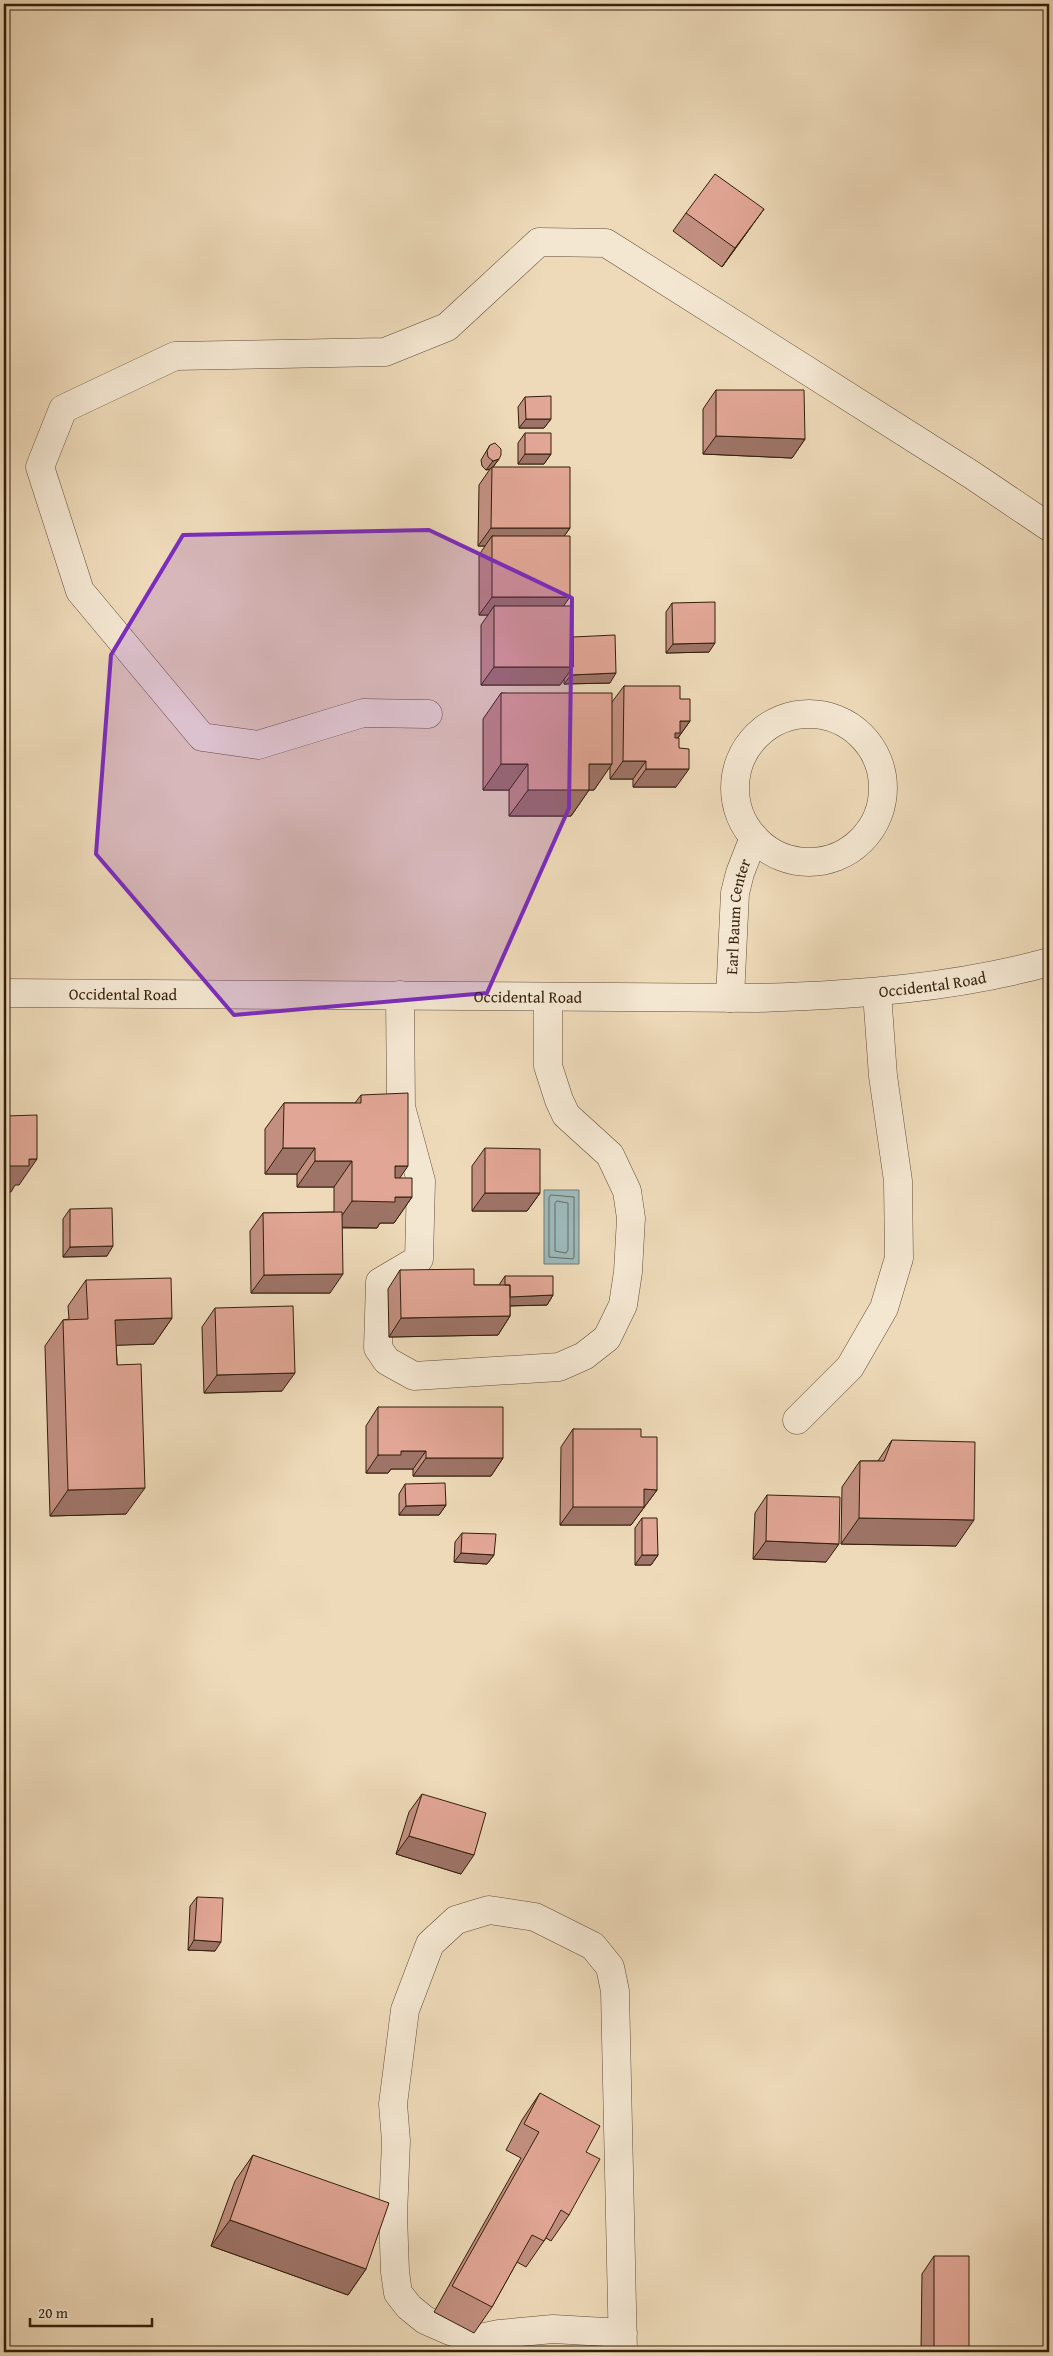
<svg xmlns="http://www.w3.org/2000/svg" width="1053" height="2356" viewBox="0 0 1053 2356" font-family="'Gentium Book Plus',serif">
<rect width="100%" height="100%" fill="#eedab9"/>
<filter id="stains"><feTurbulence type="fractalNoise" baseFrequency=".004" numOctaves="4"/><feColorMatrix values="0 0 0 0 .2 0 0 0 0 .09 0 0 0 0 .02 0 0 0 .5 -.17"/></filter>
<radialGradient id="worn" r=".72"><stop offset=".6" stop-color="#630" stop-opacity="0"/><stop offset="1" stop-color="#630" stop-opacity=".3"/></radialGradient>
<!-- water -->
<path fill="#9cb8b8" stroke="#727a72" d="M 544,1190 L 579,1190 L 579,1264 L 544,1264 Z"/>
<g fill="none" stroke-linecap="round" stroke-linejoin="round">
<!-- shore -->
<path stroke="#686b61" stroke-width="1" d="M 551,1195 L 574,1197 L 574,1257 L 573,1259 L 549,1257 L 549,1198 Z
M 557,1201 L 568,1203 L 568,1250 L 566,1253 L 555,1251 L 555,1204 Z"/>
<!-- minor casing -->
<g stroke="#624d36" stroke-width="29">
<g id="minor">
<path d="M 428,714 L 363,713 L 258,745 L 202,737 L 80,591 L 40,467 L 63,409 L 175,356 L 385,352 L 447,327 L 539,242 L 606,243 L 972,475 L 1049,527"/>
<circle cx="809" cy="788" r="74"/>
<path id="s1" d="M 4,993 L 758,998 C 857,995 954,988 1049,962"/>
<path d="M 400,995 L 401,1107 L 421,1181 L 419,1259 L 380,1282 L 378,1348 L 387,1361 L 414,1376 L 559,1367 L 584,1356 L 607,1338 L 623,1305 L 628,1272 L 631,1218 L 627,1191 L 610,1155 L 566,1115 L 559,1100 L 548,1066 L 548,997"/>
<path id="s2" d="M 730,998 L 735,893 L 740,873 L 754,837"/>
<path d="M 797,1420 L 850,1367 L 884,1308 L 899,1258 L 898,1181 L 883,1076 L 877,993"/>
<path d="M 623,2333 L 553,2329 L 499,2334 L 475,2339 L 450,2331 L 425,2320 L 409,2307 L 398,2293 L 395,2272 L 393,2215 L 396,2141 L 393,2104 L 405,2010 L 430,1944 L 456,1920 L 489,1910 L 535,1917 L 593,1946 L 610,1967 L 615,1991 L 623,2352"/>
</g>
</g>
<!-- minor -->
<use href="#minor" stroke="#f4e7d2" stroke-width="28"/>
</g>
<!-- wall -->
<path fill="#c28f80" stroke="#331e0a" d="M 686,213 L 751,227 L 722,267 L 673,231 Z
M 716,390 L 805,439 L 792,458 L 703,454 L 703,409 Z
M 525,397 L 551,419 L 544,428 L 519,428 L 518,407 Z
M 525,433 L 551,454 L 544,464 L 518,464 L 518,443 Z
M 490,445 L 499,459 L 493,467 L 570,528 L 564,536 L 564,606 L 573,637 L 610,683 L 564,684 L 564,679 L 560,685 L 481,685 L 481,625 L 488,615 L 479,615 L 479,555 L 485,546 L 478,546 L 479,485 L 490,469 L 486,470 L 482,466 L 481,460 Z
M 672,603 L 709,652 L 666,653 L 666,612 Z
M 624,686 L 680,699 L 690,721 L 678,738 L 676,787 L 633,787 L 633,779 L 610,779 L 610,766 L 594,790 L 589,790 L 571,816 L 509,816 L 509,790 L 483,790 L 483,719 L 501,693 L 612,702 Z
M 361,1095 L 400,1178 L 412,1197 L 394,1223 L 380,1223 L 377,1228 L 342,1228 L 330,1293 L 251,1293 L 250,1231 L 263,1213 L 334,1212 L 334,1187 L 297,1187 L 297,1174 L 265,1174 L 265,1129 L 284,1103 L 355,1103 Z
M 485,1148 L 540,1193 L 527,1211 L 472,1211 L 472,1166 Z
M 70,1209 L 107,1256 L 63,1257 L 63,1219 Z
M 400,1270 L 474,1285 L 499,1285 L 505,1276 L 553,1295 L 547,1305 L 510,1306 L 510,1316 L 498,1335 L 389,1337 L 388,1289 Z
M 86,1280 L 172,1318 L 154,1344 L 116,1345 L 126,1514 L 50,1516 L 45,1346 L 63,1320 L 69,1319 L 68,1306 Z
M 215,1308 L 282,1391 L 204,1393 L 202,1327 Z
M 378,1407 L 503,1458 L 491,1476 L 413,1476 L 413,1469 L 391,1469 L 388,1473 L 366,1473 L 366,1426 Z
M 573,1429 L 641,1437 L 657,1490 L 631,1525 L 560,1525 L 561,1447 Z
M 892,1440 L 956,1546 L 841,1544 L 842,1487 L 860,1461 L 878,1461 Z
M 405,1484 L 446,1505 L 439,1515 L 399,1515 L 399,1494 Z
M 767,1495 L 826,1562 L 753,1559 L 755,1513 Z
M 642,1518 L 658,1555 L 651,1565 L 635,1565 L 635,1528 Z
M 462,1533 L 494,1555 L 487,1564 L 454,1562 L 455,1542 Z
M 422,1794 L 461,1874 L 396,1854 L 409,1812 Z
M 197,1897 L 215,1951 L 188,1950 L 190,1906 Z
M 540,2093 L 586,2152 L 569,2215 L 551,2241 L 546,2238 L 526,2267 L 517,2262 L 492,2307 L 474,2333 L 434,2312 L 521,2158 L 506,2150 L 522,2120 Z
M 253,2155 L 366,2269 L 348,2295 L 211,2246 L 235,2181 Z
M 934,2256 L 969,2352 L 921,2352 L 922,2274 Z"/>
<!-- shaded-wall -->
<path fill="#9e7468" stroke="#331e0a" d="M 764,209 L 751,227 L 722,267 L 735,248 Z
M 526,419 L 551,419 L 544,428 L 519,428 Z
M 716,436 L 805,439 L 792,458 L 703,454 Z
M 525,454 L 551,454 L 544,464 L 518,464 Z
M 499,459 L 492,468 L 492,467 L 490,469 L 486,470 L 493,461 Z
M 491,528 L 570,528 L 557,546 L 492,536 L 485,546 L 478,546 Z
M 492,597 L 570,597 L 557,615 L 494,606 L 488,615 L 479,615 Z
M 715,643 L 709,652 L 666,653 L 673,644 Z
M 494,667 L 573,667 L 560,685 L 481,685 Z
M 616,673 L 610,683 L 564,684 L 571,675 Z
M 680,721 L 690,721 L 677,739 L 663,751 Z
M 623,761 L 646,761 L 633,779 L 610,779 Z
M 501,764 L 528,764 L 509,790 L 483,790 Z
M 589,764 L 612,764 L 594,790 L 589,790 L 571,816 L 509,816 L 528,790 Z
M 646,769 L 689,769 L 676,787 L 633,787 Z
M 283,1148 L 315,1148 L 297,1174 L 265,1174 Z
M 29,1159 L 37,1159 L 19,1185 L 15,1185 L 11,1192 L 4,1192 L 4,1173 L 8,1166 Z
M 315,1161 L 352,1161 L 334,1187 L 297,1187 Z
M 395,1166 L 408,1166 L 390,1192 Z
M 485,1193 L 540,1193 L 527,1211 L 472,1211 Z
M 395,1197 L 412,1197 L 394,1223 L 380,1223 L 377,1228 L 334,1227 L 352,1201 Z
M 113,1246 L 107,1256 L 63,1257 L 70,1247 Z
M 343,1274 L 330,1293 L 251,1293 L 264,1275 Z
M 553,1295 L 547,1305 L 499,1306 L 505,1297 Z
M 510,1316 L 498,1335 L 389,1337 L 401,1318 Z
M 172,1318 L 154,1344 L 97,1346 L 115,1320 Z
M 295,1373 L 282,1391 L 204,1393 L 217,1375 Z
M 401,1451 L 426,1451 L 413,1469 L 391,1469 L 388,1473 L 366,1473 L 378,1455 Z
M 426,1458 L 503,1458 L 491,1476 L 413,1476 Z
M 145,1488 L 126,1514 L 50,1516 L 68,1490 Z
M 644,1489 L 657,1490 L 631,1525 L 560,1525 L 573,1507 Z
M 446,1505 L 439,1515 L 399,1515 L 406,1506 Z
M 859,1518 L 974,1520 L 956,1546 L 841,1544 Z
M 766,1541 L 839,1544 L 826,1562 L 753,1559 Z
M 461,1553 L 494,1555 L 487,1564 L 454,1562 Z
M 642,1555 L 658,1555 L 651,1565 L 635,1565 Z
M 409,1836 L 474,1855 L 461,1874 L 396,1854 Z
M 194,1940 L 221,1942 L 215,1951 L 188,1950 Z
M 230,2220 L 366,2269 L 348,2295 L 211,2246 Z"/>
<!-- building -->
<path fill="#e1a695" stroke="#331e0a" d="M 715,174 L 764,209 L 735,248 L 686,213 Z
M 716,390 L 804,390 L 805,439 L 716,436 Z
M 551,396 L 551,419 L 526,419 L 525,397 Z
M 525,433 L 551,433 L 551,454 L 525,454 Z
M 495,443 L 501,449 L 501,455 L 499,459 L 493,461 L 488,457 L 487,451 L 490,445 Z
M 492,467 L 570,467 L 570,528 L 491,528 Z
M 492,536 L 570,536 L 570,597 L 492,597 Z
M 715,602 L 715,643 L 673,644 L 672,603 Z
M 494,606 L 573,606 L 573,667 L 494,667 Z
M 615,635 L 616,673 L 571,675 L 571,670 L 573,667 L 573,637 Z
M 624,686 L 680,686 L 680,699 L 690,699 L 690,721 L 680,721 L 680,733 L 675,733 L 675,738 L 679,738 L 679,748 L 689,749 L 689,769 L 646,769 L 646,761 L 623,761 Z
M 501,693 L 612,693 L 612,764 L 589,764 L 589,790 L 528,790 L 528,764 L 501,764 Z
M 4,1090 L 6,1090 L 6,1116 L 37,1115 L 37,1159 L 29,1159 L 29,1166 L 8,1166 L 8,1179 L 4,1179 Z
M 408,1093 L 408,1166 L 395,1166 L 395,1178 L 412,1178 L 412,1197 L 395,1197 L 395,1202 L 352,1201 L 352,1161 L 315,1161 L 315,1148 L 283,1148 L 284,1103 L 361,1103 L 361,1095 Z
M 485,1148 L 540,1149 L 540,1193 L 485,1193 Z
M 112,1208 L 113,1246 L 70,1247 L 70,1209 Z
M 342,1212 L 343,1274 L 264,1275 L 263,1213 Z
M 474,1269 L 474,1285 L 510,1285 L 510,1316 L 401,1318 L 400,1270 Z
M 505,1276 L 553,1276 L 553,1295 L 510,1297 L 510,1285 L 505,1285 Z
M 171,1278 L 172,1318 L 115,1320 L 117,1365 L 141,1364 L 145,1488 L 68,1490 L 63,1320 L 88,1319 L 86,1280 Z
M 293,1306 L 295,1373 L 217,1375 L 215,1308 Z
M 378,1407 L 503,1407 L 503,1458 L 426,1458 L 426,1451 L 401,1451 L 401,1455 L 378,1455 Z
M 573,1429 L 641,1429 L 641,1437 L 657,1437 L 657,1490 L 644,1489 L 644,1507 L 573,1507 Z
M 892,1440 L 975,1442 L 974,1520 L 859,1518 L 860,1461 L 884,1461 Z
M 445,1483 L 446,1505 L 406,1506 L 405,1484 Z
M 767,1495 L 840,1497 L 839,1544 L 766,1541 Z
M 642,1518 L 657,1518 L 658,1555 L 642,1555 Z
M 462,1533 L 496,1534 L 494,1555 L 461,1553 Z
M 422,1794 L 486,1813 L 474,1855 L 409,1836 Z
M 197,1897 L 223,1898 L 221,1942 L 194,1940 Z
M 540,2093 L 600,2126 L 586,2152 L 600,2159 L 569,2215 L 561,2210 L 544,2241 L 532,2235 L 492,2307 L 452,2286 L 539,2132 L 524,2124 Z
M 253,2155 L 389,2203 L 366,2269 L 230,2220 Z
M 934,2256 L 969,2256 L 969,2352 L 934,2352 Z"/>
<!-- marked area -->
<path fill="#7b2cbf" fill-opacity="0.2" stroke="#7b2cbf" stroke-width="4" stroke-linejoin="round" d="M 429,530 L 572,598 L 569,808 L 487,993 L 234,1015 L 96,854 L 111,655 L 183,535 Z"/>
<g text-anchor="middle" stroke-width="4" stroke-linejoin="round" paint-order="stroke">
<!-- street labels -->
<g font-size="16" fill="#331e0a" stroke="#f4e7d2">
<text dy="6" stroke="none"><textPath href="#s2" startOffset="82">Earl Baum Center</textPath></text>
<text dy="6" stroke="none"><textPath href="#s1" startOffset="929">Occidental Road</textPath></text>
<text dy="6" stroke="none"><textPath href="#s1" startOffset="119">Occidental Road</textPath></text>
<text dy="6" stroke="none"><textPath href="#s1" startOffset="524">Occidental Road</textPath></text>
</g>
</g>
<!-- margin -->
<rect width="1053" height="2356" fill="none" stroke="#eedab9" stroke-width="20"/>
<rect x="5" y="5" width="1043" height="2346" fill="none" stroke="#331e0a" stroke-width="2.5"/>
<rect x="10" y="10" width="1033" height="2336" fill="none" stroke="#331e0a"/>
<!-- scale -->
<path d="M30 2318v8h122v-8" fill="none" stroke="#331e0a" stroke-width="2.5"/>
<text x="38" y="2318" font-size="15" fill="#331e0a" stroke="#f4e7d2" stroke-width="4" paint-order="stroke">20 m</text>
<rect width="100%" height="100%" filter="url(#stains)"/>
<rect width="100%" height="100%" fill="url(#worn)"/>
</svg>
